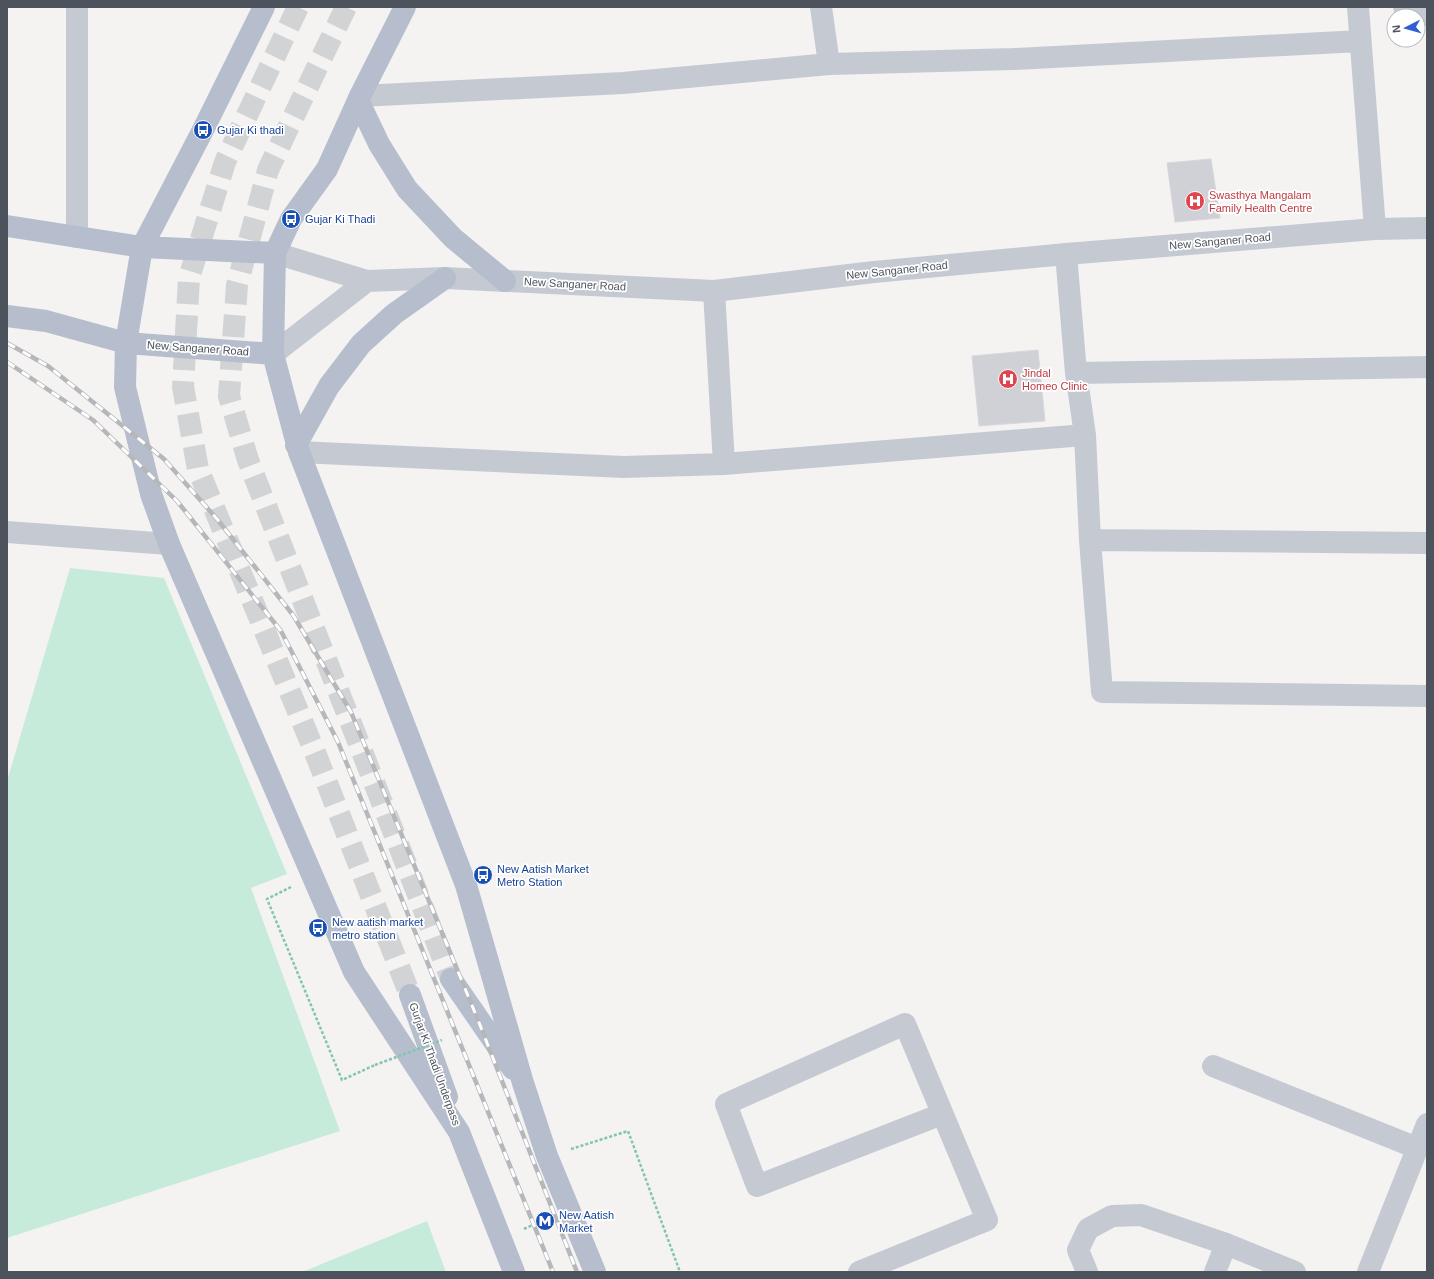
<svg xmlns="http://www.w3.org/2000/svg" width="1434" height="1279" viewBox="0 0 1434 1279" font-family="Arial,sans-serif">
<rect width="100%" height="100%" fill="#f4f3f2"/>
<!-- green -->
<path fill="#c7ebdb" d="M 70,568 L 164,578 L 287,874 L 251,888 L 340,1131 L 7,1238 L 7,781 Z
M 427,1221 L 446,1272 L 302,1272 Z"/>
<!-- building -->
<path fill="#d0d1d6" stroke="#d7d8dc" d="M 1211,159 L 1220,218 L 1175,222 L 1167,163 Z
M 1038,350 L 1045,421 L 979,426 L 972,356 Z"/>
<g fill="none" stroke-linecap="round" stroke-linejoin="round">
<!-- major-tunnel -->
<path stroke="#d2d3d4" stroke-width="22" stroke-dasharray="22 11" stroke-linecap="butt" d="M 298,7 L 225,162 L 189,278 L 183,387 L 198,469 L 316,755 L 410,995
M 346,7 L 268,170 L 237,285 L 229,396 L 248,460 L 451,979"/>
<!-- path -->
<path stroke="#83c6af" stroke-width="2.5" stroke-dasharray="3 2" stroke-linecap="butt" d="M 291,887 L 267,899 L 342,1080 L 375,1065
M 571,1149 L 628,1131 L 680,1272
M 524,1229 L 545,1219"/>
<!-- minor -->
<path stroke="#c5cad2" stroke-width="22" d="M 77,7 L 77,237
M 821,7 L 829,64
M 1358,7 L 1375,229
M 1404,7 L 1427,15
M 360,96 L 623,83 L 829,64 L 1014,59 L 1360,41
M 275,253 L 367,281 L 445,278 L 714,291 L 874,272 L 1066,254 L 1375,229 L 1427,228
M 1066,254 L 1076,373 L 1085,435 L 1090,540 L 1102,692 L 1427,696
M 714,291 L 724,464
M 273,354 L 367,281
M 1076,373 L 1427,367
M 299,452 L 624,467 L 724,464 L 1085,435
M 7,532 L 169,544
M 1090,540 L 1427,543
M 1213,1066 L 1417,1148
M 859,1272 L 987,1220 L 905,1024 L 726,1104 L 757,1186 L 942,1114
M 1087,1272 L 1078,1250 L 1088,1229 L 1112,1216 L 1141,1215 L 1226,1244 L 1295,1272
M 1215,1272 L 1226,1244
M 1368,1272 L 1427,1124"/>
<!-- major -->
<path stroke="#b6becd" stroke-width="22" d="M 264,7 L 203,130 L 142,247 L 126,343 L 125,387 L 151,494 L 169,544 L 354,972 L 459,1132 L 514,1272
M 405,7 L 360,96 L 327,169 L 291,219 L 275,253 L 273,354 L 299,452 L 466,885 L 523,1083 L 547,1156 L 595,1272
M 358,100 L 379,144 L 407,189 L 453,238 L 505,281
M 7,226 L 142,247 L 275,253
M 7,316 L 46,321 L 126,343 L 273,354
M 296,445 L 329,386 L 361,344 L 394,314 L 445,278
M 451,979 L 513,1069
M 410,995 L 447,1097"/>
<!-- rail casing -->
<g stroke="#b5b7bb" stroke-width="4.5">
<path id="rail" d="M 7,343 L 48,366 L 164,459 L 217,519 L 293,615 L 351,712 L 478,1020 L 577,1272
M 7,362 L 93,420 L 177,501 L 281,631 L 338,742 L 553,1272"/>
</g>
<!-- rail -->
<use href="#rail" stroke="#fff" stroke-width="3" stroke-dasharray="9" stroke-linecap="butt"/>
<!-- path-bridge -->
<path stroke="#83c6af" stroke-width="2.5" stroke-dasharray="3 2" stroke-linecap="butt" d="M 375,1065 L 442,1040"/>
</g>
<!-- icons -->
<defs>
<g id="bus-disc" transform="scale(1)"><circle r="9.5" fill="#1a4fb4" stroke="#fff"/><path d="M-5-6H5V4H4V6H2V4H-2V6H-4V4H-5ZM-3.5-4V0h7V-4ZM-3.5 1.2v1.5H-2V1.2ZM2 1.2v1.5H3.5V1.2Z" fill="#fff"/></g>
<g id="hospital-disc" transform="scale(1)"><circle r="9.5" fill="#e0444e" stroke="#fff"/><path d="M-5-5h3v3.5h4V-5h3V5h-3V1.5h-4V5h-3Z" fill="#fff"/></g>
<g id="metro-disc" transform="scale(1)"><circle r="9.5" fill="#1a4fb4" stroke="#fff"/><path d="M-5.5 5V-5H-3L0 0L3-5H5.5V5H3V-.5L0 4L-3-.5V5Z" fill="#fff"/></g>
</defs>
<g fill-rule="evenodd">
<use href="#bus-disc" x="203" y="130"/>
<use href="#hospital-disc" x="1195" y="201"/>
<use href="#bus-disc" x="291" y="219"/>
<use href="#hospital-disc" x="1008" y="379"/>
<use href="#bus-disc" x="483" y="875"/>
<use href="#bus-disc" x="318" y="928"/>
<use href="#metro-disc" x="545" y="1221"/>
</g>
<g text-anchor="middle" stroke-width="3.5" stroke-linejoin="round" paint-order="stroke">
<!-- transit labels -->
<g font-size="11" fill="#164399" stroke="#fff" text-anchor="start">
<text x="217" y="134">Gujar Ki thadi</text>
<text x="305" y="223">Gujar Ki Thadi</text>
<text x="497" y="873">New Aatish Market<tspan x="497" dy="13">Metro Station</tspan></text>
<text x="332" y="926">New aatish market<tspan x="332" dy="13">metro station</tspan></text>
<text x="559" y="1219">New Aatish<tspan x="559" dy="13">Market</tspan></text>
</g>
<!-- health labels -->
<g font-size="11" fill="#be3a42" stroke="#fff" text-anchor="start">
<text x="1209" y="199">Swasthya Mangalam<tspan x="1209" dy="13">Family Health Centre</tspan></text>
<text x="1022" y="377">Jindal<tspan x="1022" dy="13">Homeo Clinic</tspan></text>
</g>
<!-- street labels -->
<g font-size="11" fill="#4c535d" stroke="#fff">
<text transform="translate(1220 241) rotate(-5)" y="4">New Sanganer Road</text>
<text transform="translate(897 270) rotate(-6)" y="4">New Sanganer Road</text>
<text transform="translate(575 284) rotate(3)" y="4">New Sanganer Road</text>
<text transform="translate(198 348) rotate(4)" y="4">New Sanganer Road</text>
<text transform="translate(435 1064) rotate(70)" y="4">Gurjar Ki Thadi Underpass</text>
</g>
</g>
<!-- border -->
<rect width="1434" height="1279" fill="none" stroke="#4c535d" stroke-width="16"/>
<!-- north arrow -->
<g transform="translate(1406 28) rotate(264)"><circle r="19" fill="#ffffff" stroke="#b7babe"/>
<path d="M0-3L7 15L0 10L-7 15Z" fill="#315ed0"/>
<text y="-6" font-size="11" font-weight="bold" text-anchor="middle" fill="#4c535d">N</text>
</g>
</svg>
